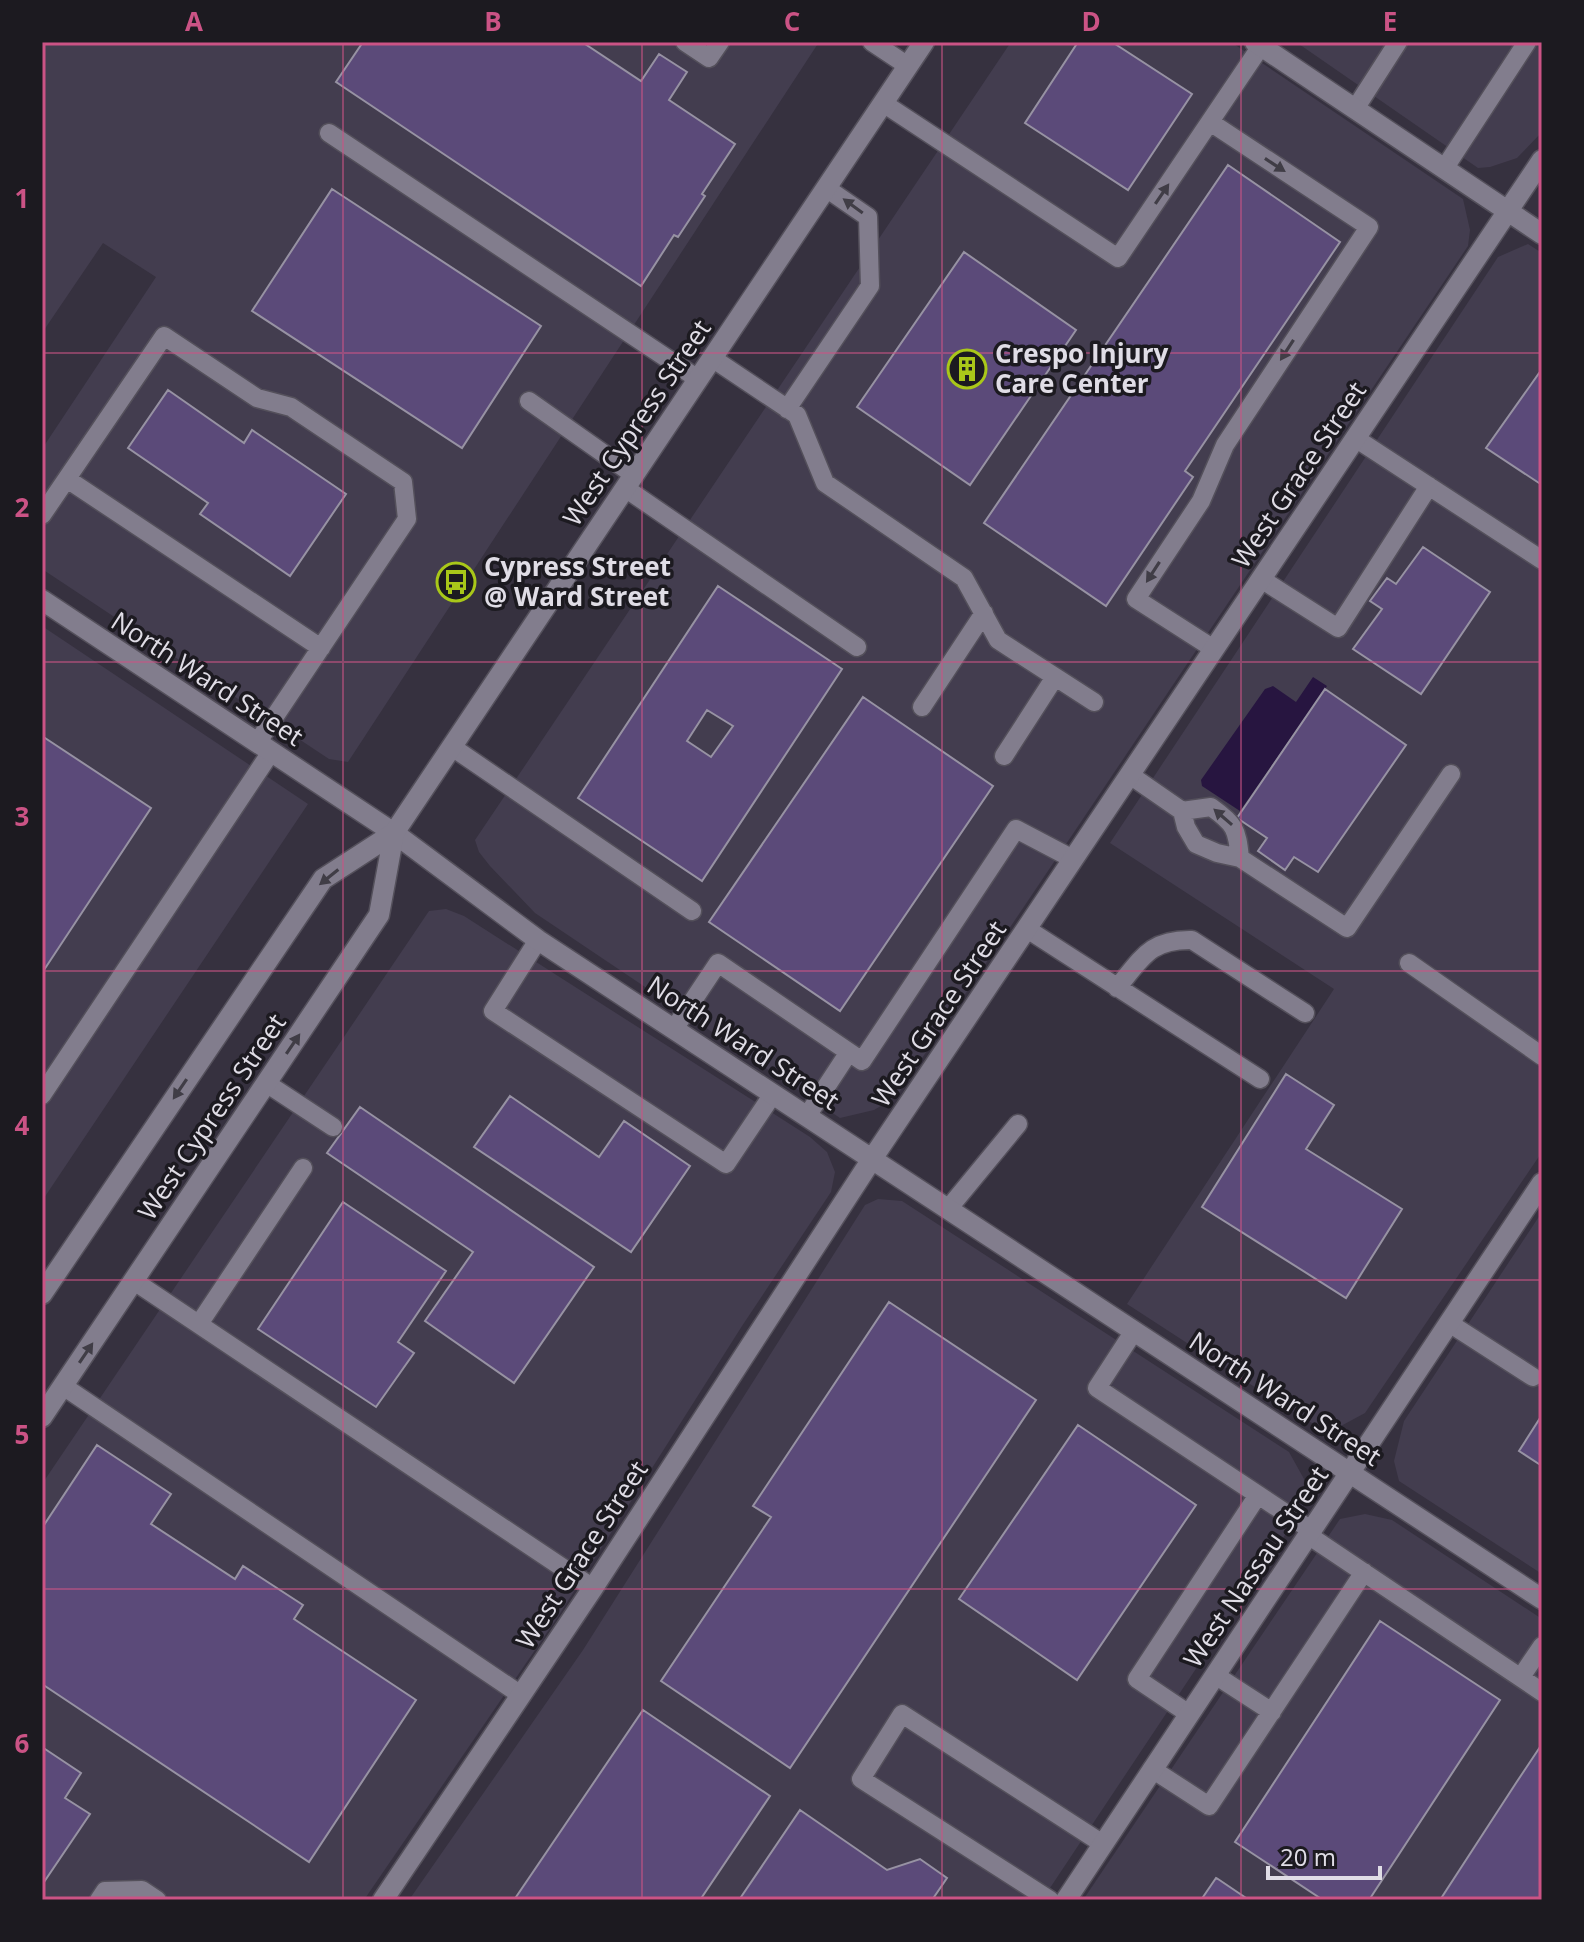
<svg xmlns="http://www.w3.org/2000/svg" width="1584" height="1942" viewBox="0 0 1584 1942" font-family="'Open Sans',sans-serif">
<rect width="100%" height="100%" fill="#36313f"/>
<!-- built -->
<path fill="#433d4f" d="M 42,42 L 819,42 L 348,762 L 329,759 L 42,569 L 42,449 L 156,277 L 103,243 L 42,333 Z
M 1011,42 L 1231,42 L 1463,199 L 1470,230 L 1468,246 L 896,1097 L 874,1110 L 840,1118 L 535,913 L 490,866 L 479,852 L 475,840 Z
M 1296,42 L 1542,42 L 1542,132 L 1517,158 L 1490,167 L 1478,168 Z
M 1528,244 L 1542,253 L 1542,1152 L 1365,1413 L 1339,1427 L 1326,1428 L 1307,1421 L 1127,1304 L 1334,989 L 1110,843 L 1498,257 Z
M 42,626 L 308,804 L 42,1201 Z
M 446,909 L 464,916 L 810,1137 L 827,1152 L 835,1172 L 831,1192 L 742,1326 L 559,1615 L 364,1900 L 42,1900 L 42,1484 L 429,911 Z
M 878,1199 L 902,1201 L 1289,1452 L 1304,1479 L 1303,1508 L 1042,1900 L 409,1900 L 583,1650 L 865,1205 Z
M 1542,1212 L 1542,1574 L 1399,1481 L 1394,1461 L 1404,1421 Z
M 1365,1514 L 1392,1520 L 1542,1619 L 1542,1900 L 1083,1900 L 1340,1519 Z"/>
<!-- water -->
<path fill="#271540" d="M 1313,677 L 1327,686 L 1240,811 L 1202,786 L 1201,780 L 1265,689 L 1273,686 L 1296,702 Z"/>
<!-- building -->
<path fill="#5b4a79" stroke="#9792a3" stroke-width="2" fill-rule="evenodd" d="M 363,42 L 582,42 L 641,81 L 659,54 L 687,72 L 669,100 L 735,144 L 702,194 L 705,196 L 678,237 L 674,235 L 641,286 L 336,82 Z
M 1078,42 L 1112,42 L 1192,94 L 1128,190 L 1025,123 Z
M 1228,165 L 1340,242 L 1185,471 L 1193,477 L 1106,606 L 984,523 Z
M 332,189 L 541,326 L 462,448 L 252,311 Z
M 964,252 L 1076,330 L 970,485 L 857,407 Z
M 1542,369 L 1542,485 L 1486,448 Z
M 168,390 L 244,443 L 252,430 L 346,494 L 290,576 L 200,514 L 208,503 L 128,448 Z
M 1423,547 L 1490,592 L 1421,694 L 1353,649 L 1382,609 L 1370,601 L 1387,578 L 1396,584 Z
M 718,586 L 842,669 L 702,881 L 578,798 ZM 707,710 L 733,726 L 711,757 L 687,741 Z
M 1325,689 L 1406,745 L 1318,872 L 1294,857 L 1285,870 L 1258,851 L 1267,838 L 1237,818 Z
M 863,697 L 993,786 L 840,1011 L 709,922 Z
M 42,736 L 151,808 L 42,973 Z
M 1286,1074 L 1334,1105 L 1306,1149 L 1402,1209 L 1346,1298 L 1202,1207 Z
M 510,1096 L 599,1157 L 624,1121 L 690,1166 L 631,1252 L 474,1147 Z
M 360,1107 L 594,1267 L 514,1383 L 425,1321 L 473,1252 L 327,1153 Z
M 343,1202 L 446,1271 L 398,1342 L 414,1353 L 376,1407 L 258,1329 Z
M 889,1302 L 1036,1400 L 790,1768 L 661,1681 L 771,1517 L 753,1506 Z
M 1542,1415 L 1542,1466 L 1519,1451 Z
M 1078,1425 L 1196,1505 L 1077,1680 L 959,1599 Z
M 97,1445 L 171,1494 L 151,1524 L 235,1579 L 243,1566 L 303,1605 L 294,1619 L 416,1700 L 309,1862 L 42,1684 L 42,1528 Z
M 1380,1621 L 1500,1700 L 1369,1900 L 1323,1900 L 1235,1842 Z
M 643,1710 L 770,1796 L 700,1900 L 514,1900 Z
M 1542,1744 L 1542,1900 L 1440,1900 L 1516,1783 Z
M 42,1747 L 81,1773 L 65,1798 L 90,1814 L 42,1885 Z
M 800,1810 L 887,1870 L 920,1859 L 947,1878 L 932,1900 L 739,1900 Z
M 1216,1878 L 1218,1879 L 1249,1900 L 1201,1900 Z"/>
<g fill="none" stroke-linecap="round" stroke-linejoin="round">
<!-- service casing -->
<g stroke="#54505b" stroke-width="21">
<path id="service" d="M 685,42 L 709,58 L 720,42
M 872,42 L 908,66
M 883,103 L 1118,258 L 1261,46
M 1355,109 L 1398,42
M 1210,122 L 1369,227 L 1225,445 L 1201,501 L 1136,599 L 1214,649
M 329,133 L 698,379
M 1444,169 L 1527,42
M 712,358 L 797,415 L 825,483 L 964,578 L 998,640 L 1094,702
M 529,401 L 634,475
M 787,409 L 870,286 L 868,217 L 826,188
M 1355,438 L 1542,560
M 67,479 L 321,648
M 625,488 L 857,647
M 42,515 L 164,336 L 257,398 L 291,407 L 403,482 L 407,519 L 257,743
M 1261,579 L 1338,628 L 1429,486
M 922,707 L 984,613
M 452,747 L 692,911
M 1004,756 L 1055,677
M 1130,775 L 1182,811 L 1186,827 L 1196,844 L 1217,853 L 1240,858 L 1347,928 L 1451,774
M 1182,811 L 1211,807 C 1235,824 1237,829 1240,858
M 1027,929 L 1260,1079
M 538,940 L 493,1011 L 726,1164 L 773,1094
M 1409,963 L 1542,1056
M 1117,988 C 1142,958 1150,939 1192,940 L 1305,1013
M 674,1029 L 718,963 L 862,1061 L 1016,829 L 1073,859
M 266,1083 L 333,1127
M 42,1095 L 271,752
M 807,1116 L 849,1052
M 948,1209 L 1018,1124
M 134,1281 L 593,1588
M 1449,1323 L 1533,1377
M 199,1324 L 303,1168
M 1134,1331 L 1097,1388 L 1311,1530
M 63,1386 L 521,1695
M 1308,1535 L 1542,1692
M 1215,1675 L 1272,1712
M 1521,1677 L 1542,1646
M 1189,1714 L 1137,1679 L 1258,1495
M 1152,1769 L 1209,1806 L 1364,1572
M 99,1900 L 105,1891 L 142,1890 L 157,1900
M 1050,1900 L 861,1779 L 902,1714 L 1103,1844"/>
</g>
<!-- minor casing -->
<g stroke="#54505b" stroke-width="23">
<path id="minor" d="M 1255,42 L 1542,234
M 42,600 L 394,833 L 538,940 L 1542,1599
M 383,1900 L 593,1588 L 872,1159 L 1542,160
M 1066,1900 L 1542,1183"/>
</g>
<!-- tertiary casing -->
<g stroke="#54505b" stroke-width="23">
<path id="tertiary" d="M 42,1294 L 323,879 L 394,833 L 924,42
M 42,1417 L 379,915 L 394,833"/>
</g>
<!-- service -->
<use href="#service" stroke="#827d8d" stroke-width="18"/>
<!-- minor -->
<use href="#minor" stroke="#827d8d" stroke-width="20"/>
<!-- tertiary -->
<use href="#tertiary" stroke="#827d8d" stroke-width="20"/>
</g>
<!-- one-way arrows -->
<defs><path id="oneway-solid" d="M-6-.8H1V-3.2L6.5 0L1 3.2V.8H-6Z" transform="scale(2)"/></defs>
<g fill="#403d46">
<use href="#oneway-solid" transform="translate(1275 165) rotate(33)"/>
<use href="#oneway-solid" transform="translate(1162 194) rotate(-56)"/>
<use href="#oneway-solid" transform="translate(853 206) rotate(-144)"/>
<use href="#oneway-solid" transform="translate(1287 350) rotate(123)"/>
<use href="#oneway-solid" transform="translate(1153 572) rotate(123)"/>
<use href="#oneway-solid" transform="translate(1223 817) rotate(-139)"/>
<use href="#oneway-solid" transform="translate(329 877) rotate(141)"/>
<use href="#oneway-solid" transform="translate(293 1044) rotate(-56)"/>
<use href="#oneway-solid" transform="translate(180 1089) rotate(124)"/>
<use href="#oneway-solid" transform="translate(86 1353) rotate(-56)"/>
</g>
<!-- grid -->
<path fill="none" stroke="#cb5385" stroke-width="2" stroke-opacity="0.55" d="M 343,42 L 343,1900M 642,42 L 642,1900M 942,42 L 942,1900M 1241,42 L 1241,1900M 42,353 L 1542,353M 42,662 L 1542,662M 42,971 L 1542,971M 42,1280 L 1542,1280M 42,1589 L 1542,1589"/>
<!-- icons -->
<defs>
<g id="building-ring" transform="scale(2)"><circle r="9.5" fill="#1c1a20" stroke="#a9c719" stroke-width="1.5"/><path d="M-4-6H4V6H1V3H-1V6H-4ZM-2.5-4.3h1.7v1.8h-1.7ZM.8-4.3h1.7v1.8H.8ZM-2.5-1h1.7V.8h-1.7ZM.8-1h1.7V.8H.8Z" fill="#a9c719"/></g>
<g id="bus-ring" transform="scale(2)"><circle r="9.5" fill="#1c1a20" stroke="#a9c719" stroke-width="1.5"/><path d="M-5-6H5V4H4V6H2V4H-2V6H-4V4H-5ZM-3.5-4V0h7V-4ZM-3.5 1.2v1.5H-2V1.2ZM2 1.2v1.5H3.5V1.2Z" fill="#a9c719"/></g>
</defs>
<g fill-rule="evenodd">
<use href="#building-ring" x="967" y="369"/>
<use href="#bus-ring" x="456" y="582"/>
</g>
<g text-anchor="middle" stroke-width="7" stroke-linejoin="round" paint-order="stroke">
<!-- poi labels -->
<g font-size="26" font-weight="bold" fill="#e0dde6" stroke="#1c1a20" text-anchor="start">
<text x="995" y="363">Crespo Injury<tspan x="995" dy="30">Care Center</tspan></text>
<text x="484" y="576">Cypress Street<tspan x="484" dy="30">@ Ward Street</tspan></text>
</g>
<!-- street labels -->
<g font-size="26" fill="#e0dde6" stroke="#1c1a20">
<text transform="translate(637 423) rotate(-56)" y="9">West Cypress Street</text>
<text transform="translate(1299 475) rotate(-56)" y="9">West Grace Street</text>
<text transform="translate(207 679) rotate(33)" y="9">North Ward Street</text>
<text transform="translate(939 1014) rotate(-56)" y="9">West Grace Street</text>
<text transform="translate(743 1043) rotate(33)" y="9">North Ward Street</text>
<text transform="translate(212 1117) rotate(-56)" y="9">West Cypress Street</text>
<text transform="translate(1285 1399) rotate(33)" y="9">North Ward Street</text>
<text transform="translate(582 1555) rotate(-57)" y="9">West Grace Street</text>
<text transform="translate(1256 1567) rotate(-56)" y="9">West Nassau Street</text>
</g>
</g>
<!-- border -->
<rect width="1584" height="1942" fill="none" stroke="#1c1a20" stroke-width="88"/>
<!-- scale -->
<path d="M1268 1866v12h112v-12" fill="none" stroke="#e0dde6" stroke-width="4"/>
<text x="1280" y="1866" font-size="24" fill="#e0dde6" stroke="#1c1a20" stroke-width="6" paint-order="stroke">20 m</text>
<rect x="44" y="44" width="1496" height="1854" fill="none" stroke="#cb5385" stroke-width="3"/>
<g font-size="26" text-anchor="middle" font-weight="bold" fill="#cb5385">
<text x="194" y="31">A</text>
<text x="493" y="31">B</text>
<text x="792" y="31">C</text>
<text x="1091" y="31">D</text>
<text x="1390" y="31">E</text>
<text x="22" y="208">1</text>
<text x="22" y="517">2</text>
<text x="22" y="826">3</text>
<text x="22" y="1135">4</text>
<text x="22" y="1444">5</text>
<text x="22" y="1753">6</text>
</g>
</svg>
